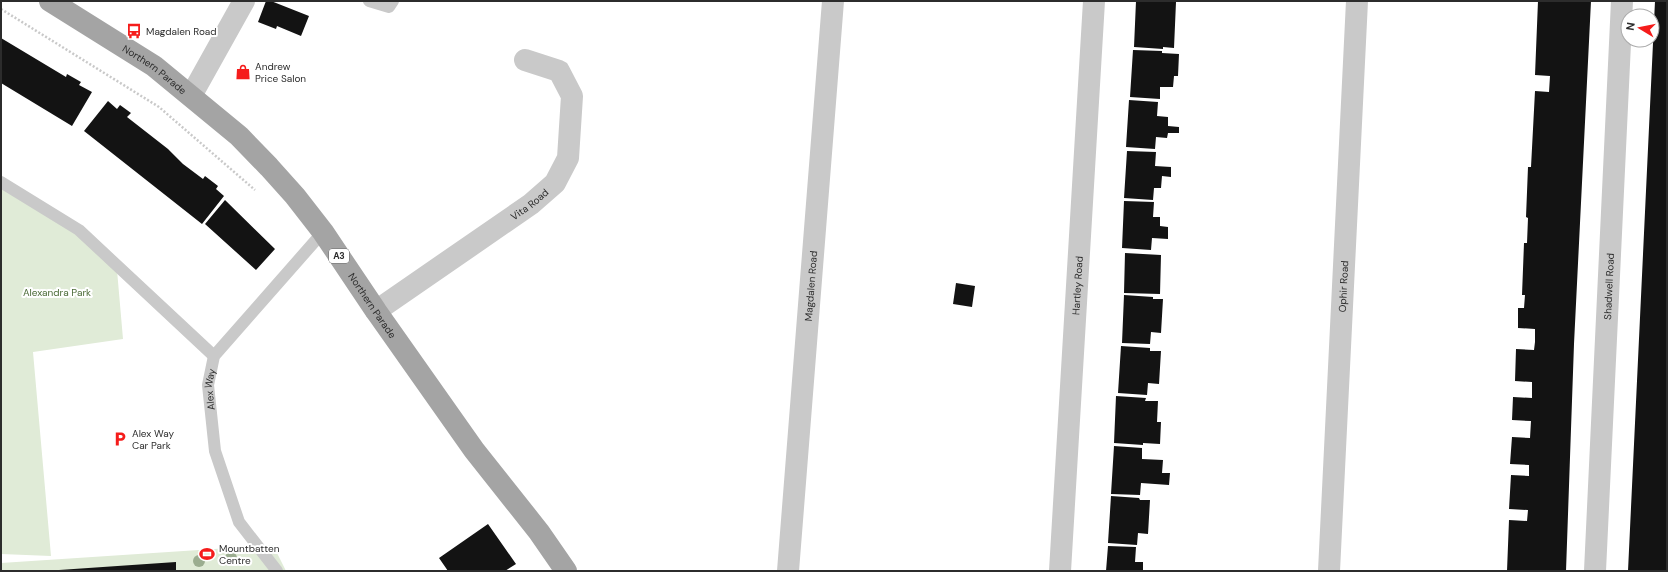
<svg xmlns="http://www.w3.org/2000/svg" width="1668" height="572" viewBox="0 0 1668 572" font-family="'DM Sans',sans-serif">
<rect width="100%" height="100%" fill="#fff"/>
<!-- green -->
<path fill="#e0ebd7" d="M 1,187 L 75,233 L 117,270 L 123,339 L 33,352 L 51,556 L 1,554 Z
M 273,545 L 286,571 L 1,571 L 1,563 Z"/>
<!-- building -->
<path fill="#131313" d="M 266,1 L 271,1 L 309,16 L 301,36 L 277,26 L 276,29 L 258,22 Z
M 1136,1 L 1176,2 L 1174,48 L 1163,47 L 1163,49 L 1134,47 Z
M 1538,1 L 1591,1 L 1574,344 L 1566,571 L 1507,571 L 1509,520 L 1527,521 L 1528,510 L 1509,509 L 1511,475 L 1529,476 L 1529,465 L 1510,464 L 1512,437 L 1530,438 L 1531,421 L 1512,420 L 1513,397 L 1532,398 L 1532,382 L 1515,381 L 1516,349 L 1534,350 L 1535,342 L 1535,329 L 1518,328 L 1518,308 L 1524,308 L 1525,295 L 1522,295 L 1524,243 L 1527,243 L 1528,218 L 1526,217 L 1528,167 L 1531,167 L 1535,91 L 1549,92 L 1550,76 L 1535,75 Z
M 1655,1 L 1667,1 L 1667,571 L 1628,571 Z
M 1,38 L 66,77 L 67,74 L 81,82 L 79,85 L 92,92 L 72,126 L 1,83 Z
M 1133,50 L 1162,51 L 1162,53 L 1179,54 L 1178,76 L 1174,76 L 1173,87 L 1160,87 L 1160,99 L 1130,97 Z
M 1129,100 L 1158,102 L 1157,116 L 1168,117 L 1168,126 L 1179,127 L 1179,133 L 1168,133 L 1167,138 L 1156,137 L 1155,149 L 1126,147 Z
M 108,101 L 117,109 L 120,105 L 131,113 L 127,117 L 168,149 L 183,164 L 203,179 L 205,176 L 218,186 L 216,189 L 224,196 L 202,224 L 84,131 Z
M 1127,151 L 1156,152 L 1155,166 L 1171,167 L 1171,177 L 1162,176 L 1161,188 L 1154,188 L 1153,200 L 1124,198 Z
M 225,200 L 275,249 L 256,270 L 205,224 Z
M 1124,201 L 1154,202 L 1153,217 L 1160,217 L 1160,226 L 1168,227 L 1168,239 L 1152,238 L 1151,250 L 1122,248 Z
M 1125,253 L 1161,255 L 1160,294 L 1124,293 Z
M 956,283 L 975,286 L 972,307 L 953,304 Z
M 1124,295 L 1153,297 L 1153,299 L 1163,299 L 1161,333 L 1151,332 L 1150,344 L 1122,343 Z
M 1121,346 L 1150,348 L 1150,351 L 1161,351 L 1159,384 L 1148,383 L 1147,395 L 1118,393 Z
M 1116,396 L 1146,398 L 1145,401 L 1158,401 L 1157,422 L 1161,422 L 1160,444 L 1143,443 L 1143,445 L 1114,443 Z
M 1114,446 L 1142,448 L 1142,459 L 1163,460 L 1162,473 L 1170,473 L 1169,485 L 1141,483 L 1140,495 L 1111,494 Z
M 1111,496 L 1139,498 L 1140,500 L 1150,500 L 1148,534 L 1138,533 L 1137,545 L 1108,543 Z
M 488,524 L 516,564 L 505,571 L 448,571 L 439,558 Z
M 1108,546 L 1136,547 L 1135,562 L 1143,562 L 1143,571 L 1106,571 Z
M 176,562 L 176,571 L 59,571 L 59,570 Z"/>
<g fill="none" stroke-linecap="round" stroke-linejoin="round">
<!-- path -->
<path stroke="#c9c9c9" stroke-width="2.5" stroke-dasharray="2 2" stroke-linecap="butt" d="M 1,9 L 159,107 L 255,190"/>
<!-- lane -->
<g stroke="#c9c9c9" stroke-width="12">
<path d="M 369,1 L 389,7 L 393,1"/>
<path d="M 1,182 L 79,230 L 214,356"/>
<path id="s1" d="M 277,571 L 239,522 L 215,451 L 208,385 L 214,356 L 323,232"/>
</g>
<!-- street -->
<g stroke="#c9c9c9" stroke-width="22">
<path d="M 191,96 L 244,1"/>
<path id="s2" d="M 376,311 L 531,204 L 555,183 L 568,158 L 572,96 L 559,71 L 525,60"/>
<path id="s3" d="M 788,571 L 833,1"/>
<path id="s4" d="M 1060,571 L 1094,1"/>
<path id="s5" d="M 1329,571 L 1357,1"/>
<path id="s6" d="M 1595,571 L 1622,1"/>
</g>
<!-- primary -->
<path stroke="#a4a4a4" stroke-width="22" id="s7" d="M 50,1 L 154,66 L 239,136 L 269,167 L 295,196 L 323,232 L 376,311 L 474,450 L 539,532 L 566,571"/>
</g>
<!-- trees -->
<g fill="#9bad90">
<circle cx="231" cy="558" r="6"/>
<circle cx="199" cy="561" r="6"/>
</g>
<!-- icons -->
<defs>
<g id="bus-bare" transform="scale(1.2)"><path d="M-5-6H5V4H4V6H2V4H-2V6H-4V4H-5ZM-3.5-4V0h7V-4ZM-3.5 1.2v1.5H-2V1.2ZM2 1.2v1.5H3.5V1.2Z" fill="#f51c1b" stroke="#fff" stroke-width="2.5" paint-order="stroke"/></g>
<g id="shop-bare" transform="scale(1.2)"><path d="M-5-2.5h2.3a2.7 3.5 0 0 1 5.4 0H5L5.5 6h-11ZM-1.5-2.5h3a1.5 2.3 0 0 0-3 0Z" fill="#f51c1b" stroke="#fff" stroke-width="2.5" paint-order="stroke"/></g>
<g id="parking-bare" transform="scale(1.2)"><path d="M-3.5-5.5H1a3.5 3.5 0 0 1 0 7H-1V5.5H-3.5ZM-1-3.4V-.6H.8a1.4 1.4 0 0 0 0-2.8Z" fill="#f51c1b" stroke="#fff" stroke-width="2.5" paint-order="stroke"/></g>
<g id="stadium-bare" transform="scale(1.2)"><path d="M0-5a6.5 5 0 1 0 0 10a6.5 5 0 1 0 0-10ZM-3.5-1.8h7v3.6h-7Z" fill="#f51c1b" stroke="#fff" stroke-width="2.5" paint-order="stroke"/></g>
</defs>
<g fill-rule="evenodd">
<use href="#bus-bare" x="134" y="31"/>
<use href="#shop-bare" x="243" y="72"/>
<use href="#parking-bare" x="120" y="439"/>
<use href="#stadium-bare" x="207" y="554"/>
</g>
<g text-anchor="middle" stroke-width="4" stroke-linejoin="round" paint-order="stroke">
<!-- shield labels -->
<rect fill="#fff" stroke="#6b6b6b" stroke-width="1" x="329" y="249" width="20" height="14" rx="3"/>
<g font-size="9" font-weight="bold" fill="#2c2c2c">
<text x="339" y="259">A3</text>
</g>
<!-- poi labels -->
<g font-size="10" fill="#2c2c2c" stroke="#fff" text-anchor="start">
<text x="146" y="35">Magdalen Road</text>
<text x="255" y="70">Andrew<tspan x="255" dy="12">Price Salon</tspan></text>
<text x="132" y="437">Alex Way<tspan x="132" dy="12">Car Park</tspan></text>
<text x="219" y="552">Mountbatten<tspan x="219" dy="12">Centre</tspan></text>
</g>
<!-- street labels -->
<g font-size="10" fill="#2c2c2c" stroke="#fff">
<text dy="4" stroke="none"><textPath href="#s7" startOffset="125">Northern Parade</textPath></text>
<text dy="4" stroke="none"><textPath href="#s2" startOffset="187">Vita Road</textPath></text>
<text dy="4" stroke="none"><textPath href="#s3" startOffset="286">Magdalen Road</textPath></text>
<text dy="4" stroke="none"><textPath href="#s4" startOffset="286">Hartley Road</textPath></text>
<text dy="4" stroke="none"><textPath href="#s5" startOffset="285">Ophir Road</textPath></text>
<text dy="4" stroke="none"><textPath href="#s6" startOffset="285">Shadwell Road</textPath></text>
<text dy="4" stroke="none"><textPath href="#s7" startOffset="449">Northern Parade</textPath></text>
<text dy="4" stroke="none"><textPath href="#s1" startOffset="199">Alex Way</textPath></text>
</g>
<!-- park labels -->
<g font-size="10" fill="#4a6a36" stroke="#fff">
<text x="57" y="296">Alexandra Park</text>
</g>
</g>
<!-- border -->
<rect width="1668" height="572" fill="none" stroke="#2c2c2c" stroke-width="4"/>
<!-- north arrow -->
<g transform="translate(1640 28) rotate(280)"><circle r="19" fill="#ffffff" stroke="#ababab"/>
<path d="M0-3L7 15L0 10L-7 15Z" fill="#f51c1b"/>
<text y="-6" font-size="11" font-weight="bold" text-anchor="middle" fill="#2c2c2c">N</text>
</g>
</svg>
